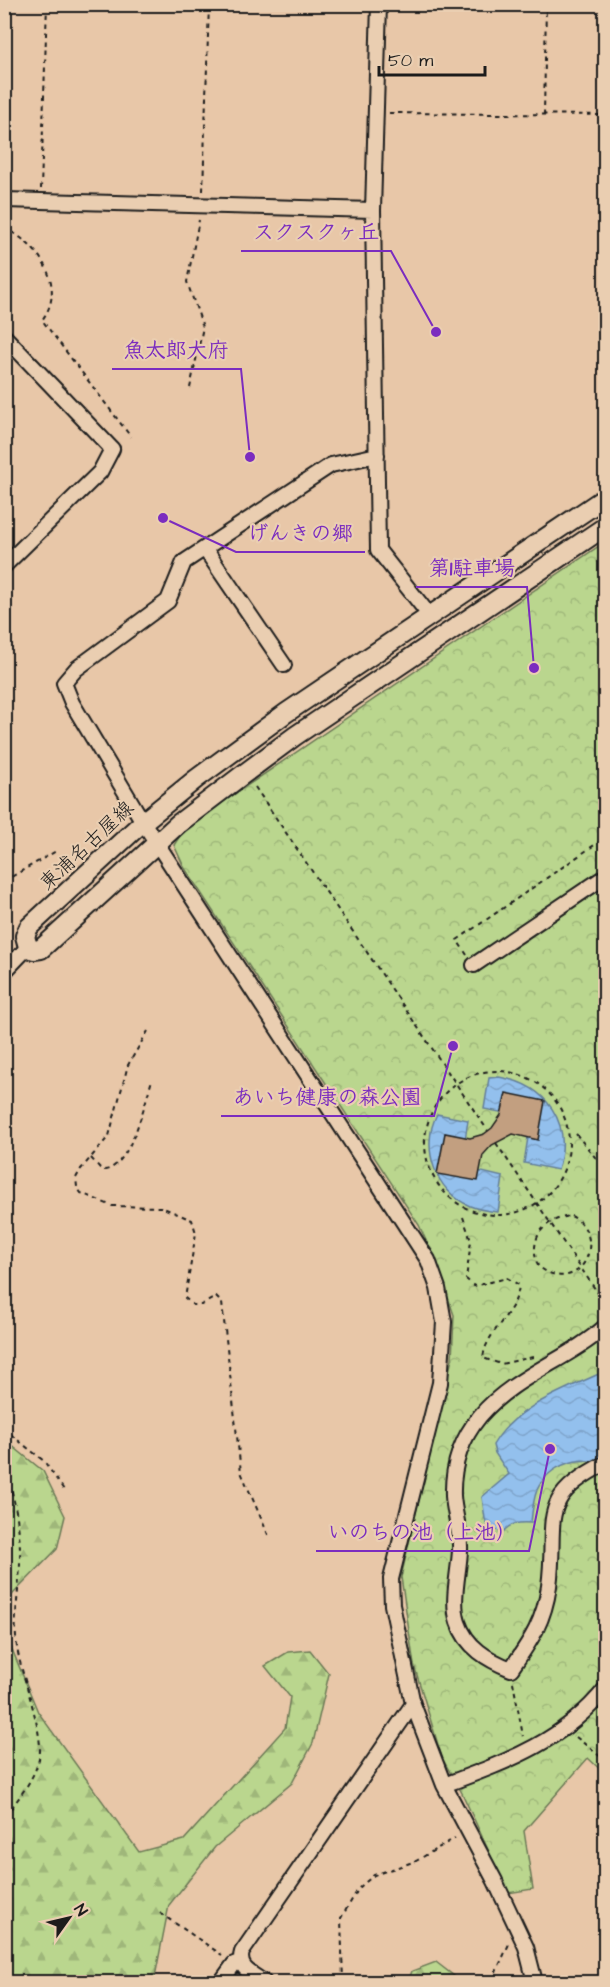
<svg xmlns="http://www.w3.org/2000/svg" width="610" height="1987" viewBox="0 0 610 1987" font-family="'Architects Daughter','Klee One',sans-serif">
<defs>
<pattern id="forest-firs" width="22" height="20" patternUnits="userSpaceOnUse" patternTransform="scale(1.5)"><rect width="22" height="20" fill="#bad68e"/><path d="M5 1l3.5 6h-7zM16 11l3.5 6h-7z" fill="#9fb77a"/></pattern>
<pattern id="park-crowns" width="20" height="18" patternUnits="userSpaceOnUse" patternTransform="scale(1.5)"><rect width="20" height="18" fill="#bad68e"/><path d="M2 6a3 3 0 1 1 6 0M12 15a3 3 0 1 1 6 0" fill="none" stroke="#9fb77a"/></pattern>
<pattern id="water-waves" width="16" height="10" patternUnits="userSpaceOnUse" patternTransform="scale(1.5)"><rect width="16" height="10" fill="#93c0ed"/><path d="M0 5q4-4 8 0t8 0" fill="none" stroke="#7ea4cb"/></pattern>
</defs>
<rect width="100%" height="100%" fill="#e8c7a8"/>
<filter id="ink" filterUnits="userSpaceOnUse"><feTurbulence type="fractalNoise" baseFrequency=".0167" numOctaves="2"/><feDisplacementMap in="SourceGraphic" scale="12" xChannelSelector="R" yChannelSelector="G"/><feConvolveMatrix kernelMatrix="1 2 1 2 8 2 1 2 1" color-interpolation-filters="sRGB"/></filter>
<g filter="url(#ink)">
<!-- forest -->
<path fill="url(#forest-firs)" stroke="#6b7955" stroke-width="1.5" d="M 5,1440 L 43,1471 L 65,1516 L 57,1549 L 11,1596 L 9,1642 L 38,1712 L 139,1852 L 184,1840 L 285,1728 L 290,1697 L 265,1666 L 288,1652 L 310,1650 L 329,1674 L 313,1743 L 292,1783 L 215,1847 L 169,1905 L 154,1982 L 5,1982 Z
M 436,1962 L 454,1976 L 456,1982 L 408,1982 L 412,1971 Z"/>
<!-- park -->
<path fill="url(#park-crowns)" stroke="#6b7955" stroke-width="1.5" d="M 605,542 L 605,1774 L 588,1758 L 524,1831 L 533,1889 L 508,1893 L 462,1793 L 442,1758 L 414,1665 L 401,1577 L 452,1359 L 454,1315 L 437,1265 L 419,1225 L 184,867 L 174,845 L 185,828 Z"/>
<!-- water -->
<path fill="url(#water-waves)" stroke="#637e99" stroke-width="1.5" d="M 499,1077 C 547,1085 573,1123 558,1170 L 524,1163 L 531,1118 L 484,1109 L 489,1078 Z
M 437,1114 L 468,1120 L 461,1167 L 503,1177 L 498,1212 C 489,1211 479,1210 470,1206 C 435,1192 420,1147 437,1114 Z
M 605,1371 L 605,1467 C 583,1452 548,1465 537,1490 C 533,1500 532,1512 531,1523 C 519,1522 510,1523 503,1532 L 489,1528 L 485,1519 L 482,1497 L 509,1474 L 495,1453 L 493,1445 C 516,1405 566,1390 605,1371 Z"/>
<!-- building -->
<path fill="#c29f80" stroke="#1c1c1c" stroke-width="1.5" d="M 506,1093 L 545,1101 L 538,1140 L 513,1134 L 492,1145 L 483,1155 L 478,1181 L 437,1174 L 445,1133 L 470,1138 L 484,1134 L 492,1128 L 501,1115 Z"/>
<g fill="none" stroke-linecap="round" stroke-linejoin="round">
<!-- minor casing -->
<g stroke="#1c1c1c" stroke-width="18">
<path id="minor" d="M 379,4 L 373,210 L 378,550 L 430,616
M 4,200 L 373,210
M 4,336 L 112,449 L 100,472 L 4,566
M 377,455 L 331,465 L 184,562 L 168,601 L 76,669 L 64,683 L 72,703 L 143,822 L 428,1260 L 438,1288 L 444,1322 L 440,1383 L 391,1579 L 392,1605 L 413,1704 L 444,1785 L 495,1881 L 526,1947 L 535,1982
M 205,549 L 284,665
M 474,965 L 606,876
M 4,972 L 28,947
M 606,1326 C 568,1360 514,1376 480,1416 C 462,1438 452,1466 453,1496 C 454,1513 461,1532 460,1550 C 459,1573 451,1600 458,1622 C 466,1647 488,1660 511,1669 C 531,1640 544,1622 549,1586 C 558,1521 534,1499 606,1463
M 444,1785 C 506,1762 563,1742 606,1688
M 221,1982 L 234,1964 L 240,1962
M 264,1982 C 252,1974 237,1968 242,1952 L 413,1704"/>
</g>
<!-- major casing -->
<g stroke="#1c1c1c" stroke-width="22">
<path id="major" d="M 606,497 L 286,713 L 196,779 L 143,822 L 29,927 L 25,936 L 28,947 L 34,950 L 41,949 L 178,824 L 241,776 L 295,736 L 606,526"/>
</g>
<!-- path -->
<path stroke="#1c1c1c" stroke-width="2" stroke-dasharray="4.5 4.5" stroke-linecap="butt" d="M 389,113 L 606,115
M 544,115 L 546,4
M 41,189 L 47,4
M 203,191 L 209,4
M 4,228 C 38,243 68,286 42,320 L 131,437
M 190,388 L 203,327 L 187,282 L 199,220
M 255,787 L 488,1131
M 4,881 L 58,850
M 467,955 L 457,940 L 606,837
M 148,1031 L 128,1065 L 109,1136 L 81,1169 L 76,1178 L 77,1187 L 81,1193 L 112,1206 L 161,1207 L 192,1220 L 196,1233 L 185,1298 L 193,1305 L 201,1305 L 216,1297 L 222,1303 L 241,1472 L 270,1539
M425 1143a72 72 0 1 1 144 0a72 72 0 1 1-144 0Z
M 576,1134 L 595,1157 L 606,1164
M 496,1143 L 606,1305
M 91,1158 L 100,1168 L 105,1170 C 131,1166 145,1102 152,1080
M 571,1216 C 610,1235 581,1300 538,1266 C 528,1239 543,1219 571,1216 Z
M 463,1217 L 471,1241 L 466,1279 L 474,1286 L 507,1278 L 519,1285 C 517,1314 486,1330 483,1358 L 501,1364 L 533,1357
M 4,1429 L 44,1461 L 64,1490
M 4,1465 C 15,1497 21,1531 20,1564 C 19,1592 13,1619 17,1647 C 21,1676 45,1733 39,1759 C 34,1780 17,1800 4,1818
M 513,1682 L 523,1736
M 576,1737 L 606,1761
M 160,1913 L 222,1955
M 343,1982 L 341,1918 L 359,1888 L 374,1875 L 416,1861 L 455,1838
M 499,1982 L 496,1972 L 509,1944"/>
<!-- minor -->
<use href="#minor" stroke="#eaceb1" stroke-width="14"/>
<!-- major -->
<use href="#major" stroke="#eaceb1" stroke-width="18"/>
</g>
</g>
<g text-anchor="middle" stroke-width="4.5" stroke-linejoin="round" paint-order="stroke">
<!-- street labels -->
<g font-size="20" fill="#1c1c1c" stroke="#eaceb1">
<text transform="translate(86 845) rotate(-43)" y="7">東浦名古屋線</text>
</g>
</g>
<!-- callouts -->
<path fill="none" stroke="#7b2cbf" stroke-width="2" d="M436 332L391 251H241M250 457L241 369H112M163 518L236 552H365M534 668L527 587H416M453 1046L434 1116H221M550 1449L529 1551H316"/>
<g fill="#7b2cbf" stroke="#eaceb1" stroke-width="2">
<circle cx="436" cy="332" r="6"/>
<circle cx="250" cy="457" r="6"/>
<circle cx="163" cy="518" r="6"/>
<circle cx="534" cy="668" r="6"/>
<circle cx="453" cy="1046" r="6"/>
<circle cx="550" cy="1449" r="6"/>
</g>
<g font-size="21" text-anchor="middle" font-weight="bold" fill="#7b2cbf" stroke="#eaceb1" stroke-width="4.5" stroke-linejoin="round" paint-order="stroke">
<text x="316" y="239">スクスクヶ丘</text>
<text x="176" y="357">魚太郎大府</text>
<text x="300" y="540">げんきの郷</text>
<text x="472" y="575">第1駐車場</text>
<text x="327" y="1104">あいち健康の森公園</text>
<text x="422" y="1539">いのちの池（上池）</text>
</g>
<!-- margin -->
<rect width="610" height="1987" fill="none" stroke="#eaceb1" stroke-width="24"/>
<rect x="12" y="12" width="586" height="1963" fill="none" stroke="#1c1c1c" stroke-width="2" filter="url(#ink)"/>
<!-- north arrow -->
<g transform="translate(69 1918) rotate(56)" stroke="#eaceb1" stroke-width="4.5" paint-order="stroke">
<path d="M0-4.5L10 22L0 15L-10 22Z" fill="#1c1c1c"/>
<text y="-9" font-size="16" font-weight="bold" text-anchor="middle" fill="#1c1c1c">N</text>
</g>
<!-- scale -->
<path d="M379 66v9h106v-9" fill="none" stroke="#1c1c1c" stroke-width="3"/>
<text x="388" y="66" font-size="18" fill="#1c1c1c" stroke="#eaceb1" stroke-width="4.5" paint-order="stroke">50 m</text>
</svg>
